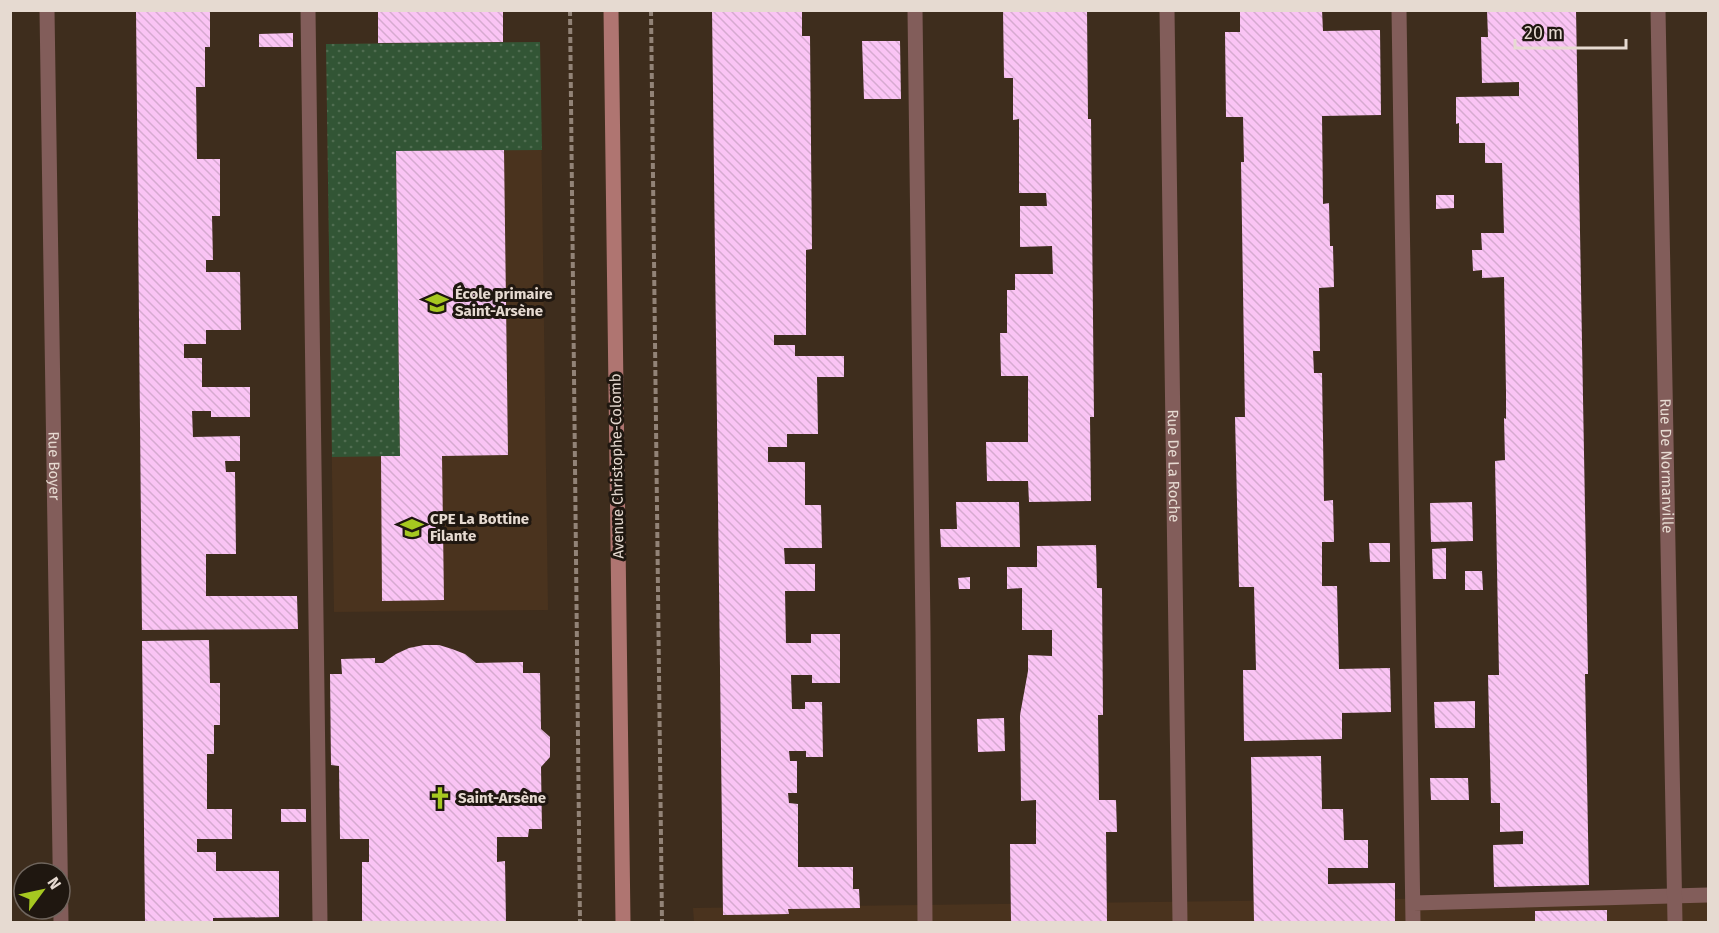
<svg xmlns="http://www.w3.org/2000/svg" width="1719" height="933" viewBox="0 0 1719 933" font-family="'Fira Sans',sans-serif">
<defs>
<pattern id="park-dots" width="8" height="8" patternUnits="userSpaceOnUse" patternTransform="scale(1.5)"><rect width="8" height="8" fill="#325535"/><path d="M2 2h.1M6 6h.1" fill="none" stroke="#506d51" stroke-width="1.8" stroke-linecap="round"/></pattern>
<pattern id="building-back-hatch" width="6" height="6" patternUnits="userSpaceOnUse" patternTransform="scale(1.5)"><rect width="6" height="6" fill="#fac4f4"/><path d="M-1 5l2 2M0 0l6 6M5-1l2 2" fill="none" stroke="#d6aad0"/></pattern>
</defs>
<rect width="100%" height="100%" fill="#3e2d1d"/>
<!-- built -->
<path fill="#4a331e" d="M 540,42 L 548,610 L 334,612 L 326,44 Z
M 1708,895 L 1708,922 L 694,922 L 693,908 Z"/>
<!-- park -->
<path fill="url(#park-dots)" d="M 540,42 L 542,150 L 396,151 L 400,456 L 332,457 L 326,44 Z"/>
<!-- building -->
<path fill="url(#building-back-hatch)" d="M 136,10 L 210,10 L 210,47 L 205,47 L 205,87 L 196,87 L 197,159 L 220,159 L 220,216 L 212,216 L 213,260 L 206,260 L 206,272 L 240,272 L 241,330 L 206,330 L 206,344 L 184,344 L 184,358 L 202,358 L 202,387 L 250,387 L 250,417 L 211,417 L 211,411 L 192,411 L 193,437 L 240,436 L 240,461 L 225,461 L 226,472 L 235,472 L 236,554 L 206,554 L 206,596 L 297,596 L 298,629 L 142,630 Z
M 378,10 L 503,10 L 503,42 L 378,43 Z
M 712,10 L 802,10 L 802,36 L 810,36 L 812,249 L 806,250 L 806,335 L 774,335 L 774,345 L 795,345 L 795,356 L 844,356 L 844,377 L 817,377 L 818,434 L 787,434 L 787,447 L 768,447 L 768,462 L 805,462 L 805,505 L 821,505 L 822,548 L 784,548 L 785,564 L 815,564 L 815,591 L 785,591 L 786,643 L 811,643 L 811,634 L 840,634 L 840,683 L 812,683 L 812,675 L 791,675 L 792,709 L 805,709 L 805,702 L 822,702 L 823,757 L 806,757 L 806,751 L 789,751 L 790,761 L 797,761 L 797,793 L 788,793 L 789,803 L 798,804 L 798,867 L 853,867 L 853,889 L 859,889 L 860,908 L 788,909 L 789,914 L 723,915 Z
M 1003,10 L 1087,10 L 1088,119 L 1091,119 L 1094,417 L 1090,417 L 1091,501 L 1029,502 L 1028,481 L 987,481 L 986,442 L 1028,442 L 1028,376 L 1001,376 L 1000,333 L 1007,333 L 1007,290 L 1015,290 L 1015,274 L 1053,274 L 1052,246 L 1020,247 L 1020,206 L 1047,206 L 1046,193 L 1019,193 L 1019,119 L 1013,120 L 1013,78 L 1004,78 Z
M 1240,10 L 1322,10 L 1323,31 L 1380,30 L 1381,115 L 1322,116 L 1323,204 L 1329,203 L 1330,246 L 1333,246 L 1334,287 L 1319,288 L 1320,351 L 1313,351 L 1314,373 L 1322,373 L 1324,501 L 1333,500 L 1334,542 L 1322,542 L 1322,586 L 1337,586 L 1339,669 L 1390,668 L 1391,712 L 1342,713 L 1342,739 L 1244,741 L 1243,670 L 1256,670 L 1254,587 L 1239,587 L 1235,417 L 1245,417 L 1241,162 L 1244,162 L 1243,117 L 1226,117 L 1225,32 L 1240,32 Z
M 1487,10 L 1576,10 L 1588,674 L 1585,674 L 1589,885 L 1494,887 L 1493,845 L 1523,844 L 1523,831 L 1500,832 L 1500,803 L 1491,803 L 1488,675 L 1499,675 L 1495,461 L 1505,460 L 1504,418 L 1506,419 L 1506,392 L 1504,277 L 1482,278 L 1482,270 L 1473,271 L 1472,250 L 1482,250 L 1481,233 L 1504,233 L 1502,163 L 1485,163 L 1485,143 L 1459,143 L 1459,123 L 1456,124 L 1456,97 L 1519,96 L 1519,82 L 1482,83 L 1481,37 L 1488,37 Z
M 293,33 L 293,47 L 259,47 L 259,34 Z
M 862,41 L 900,41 L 901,99 L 864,99 Z
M 504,150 L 508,455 L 442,456 L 444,600 L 382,601 L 381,456 L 400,456 L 396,151 Z
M 1436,195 L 1454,195 L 1454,208 L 1436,209 Z
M 956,502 L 1019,502 L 1020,547 L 941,547 L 940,529 L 957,529 Z
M 1472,502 L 1473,541 L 1431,542 L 1430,503 Z
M 1369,543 L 1390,543 L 1390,562 L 1370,562 Z
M 1096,545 L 1097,588 L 1102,588 L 1103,715 L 1098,715 L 1099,800 L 1116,800 L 1117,832 L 1106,832 L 1107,922 L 1011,922 L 1010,844 L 1036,844 L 1036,800 L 1021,801 L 1020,715 L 1028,671 L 1028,655 L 1052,656 L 1052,630 L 1022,630 L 1022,588 L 1007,589 L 1007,567 L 1037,567 L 1037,546 Z
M 1446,548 L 1446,579 L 1433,579 L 1432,549 Z
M 1465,571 L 1482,571 L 1483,590 L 1465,590 Z
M 970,577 L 970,589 L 959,589 L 958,578 Z
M 209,640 L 210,683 L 220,683 L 220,725 L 214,725 L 214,754 L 207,754 L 207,809 L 232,809 L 232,839 L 197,839 L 197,852 L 216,852 L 216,871 L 279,871 L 279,917 L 213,918 L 213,922 L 145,922 L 142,641 Z
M 424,645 L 439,645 L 452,649 L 465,654 L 476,663 L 523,662 L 523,673 L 540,673 L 541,729 L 550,737 L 550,757 L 541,767 L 542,829 L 529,829 L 528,837 L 497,837 L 497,862 L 505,861 L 506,922 L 362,922 L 362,862 L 369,862 L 369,839 L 340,839 L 339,766 L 331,765 L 330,674 L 342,674 L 341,659 L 375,658 L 375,663 L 383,663 L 396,654 L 409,648 Z
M 1475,701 L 1475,728 L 1435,728 L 1434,702 Z
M 1004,718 L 1005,751 L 978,752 L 977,719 Z
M 1321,756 L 1322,809 L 1343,809 L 1344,840 L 1368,840 L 1368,868 L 1328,868 L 1328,884 L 1395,883 L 1395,922 L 1254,922 L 1251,757 Z
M 1430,778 L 1468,778 L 1469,800 L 1431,800 Z
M 281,809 L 306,809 L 306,822 L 281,822 Z
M 1607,910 L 1607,922 L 1535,922 L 1535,911 Z"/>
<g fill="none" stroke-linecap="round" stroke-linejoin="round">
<!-- path -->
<path stroke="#928377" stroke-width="4" stroke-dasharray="6 3" stroke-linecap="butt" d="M 570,10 L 580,922
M 651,10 L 662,922"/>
<!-- lane -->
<path stroke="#825d5a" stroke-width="15" d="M 308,10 L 320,922
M 915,10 L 923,631 L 925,922
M 1399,10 L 1413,922
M 1413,903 L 1708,895"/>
<!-- street -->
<g stroke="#825d5a" stroke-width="15">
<path id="s1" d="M 47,10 L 61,922"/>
<path id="s2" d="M 1167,10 L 1180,922"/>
<path id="s3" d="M 1658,10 L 1675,922"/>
</g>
<!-- secondary -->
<path stroke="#af7571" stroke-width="15" d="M 611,10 L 623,922"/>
</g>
<!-- icons -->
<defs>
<g id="school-bare" transform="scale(1.8)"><path d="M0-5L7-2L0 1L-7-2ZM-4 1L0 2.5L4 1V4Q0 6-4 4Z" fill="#a6c820" stroke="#1f1710" stroke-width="2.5" paint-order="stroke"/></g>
<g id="church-bare" transform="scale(1.8)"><path d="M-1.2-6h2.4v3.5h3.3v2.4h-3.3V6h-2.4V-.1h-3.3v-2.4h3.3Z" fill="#a6c820" stroke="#1f1710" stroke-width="2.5" paint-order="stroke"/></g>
</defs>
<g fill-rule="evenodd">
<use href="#school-bare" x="437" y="303"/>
<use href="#school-bare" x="412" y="528"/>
<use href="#church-bare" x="440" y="798"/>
</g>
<g text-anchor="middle" stroke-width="6" stroke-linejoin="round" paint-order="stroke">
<!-- poi labels -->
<g font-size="15" font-weight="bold" fill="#e6dad1" stroke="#1f1710" text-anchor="start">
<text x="455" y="299">École primaire<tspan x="455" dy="17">Saint-Arsène</tspan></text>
<text x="430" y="524">CPE La Bottine<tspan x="430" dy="17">Filante</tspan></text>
<text x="458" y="803">Saint-Arsène</text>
</g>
<!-- street labels -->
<g font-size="15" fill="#e6dad1" stroke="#1f1710">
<text dy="5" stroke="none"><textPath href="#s1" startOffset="456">Rue Boyer</textPath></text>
<text transform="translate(617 466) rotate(-91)" y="5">Avenue Christophe-Colomb</text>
<text dy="5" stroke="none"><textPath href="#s2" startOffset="456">Rue De La Roche</textPath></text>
<text dy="5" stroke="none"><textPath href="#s3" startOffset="456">Rue De Normanville</textPath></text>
</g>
</g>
<!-- border -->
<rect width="1719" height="933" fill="none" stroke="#e6dad1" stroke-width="24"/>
<!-- north arrow -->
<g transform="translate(42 891) rotate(57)"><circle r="28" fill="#1f1710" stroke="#6f655d" stroke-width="1.5"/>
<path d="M0-4.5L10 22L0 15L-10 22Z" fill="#a6c820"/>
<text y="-9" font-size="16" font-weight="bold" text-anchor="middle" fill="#e6dad1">N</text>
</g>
<!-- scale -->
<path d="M1515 39v9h111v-9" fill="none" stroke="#e6dad1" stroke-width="3"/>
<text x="1524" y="39" font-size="18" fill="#e6dad1" stroke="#1f1710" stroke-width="4.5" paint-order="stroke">20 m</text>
</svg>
